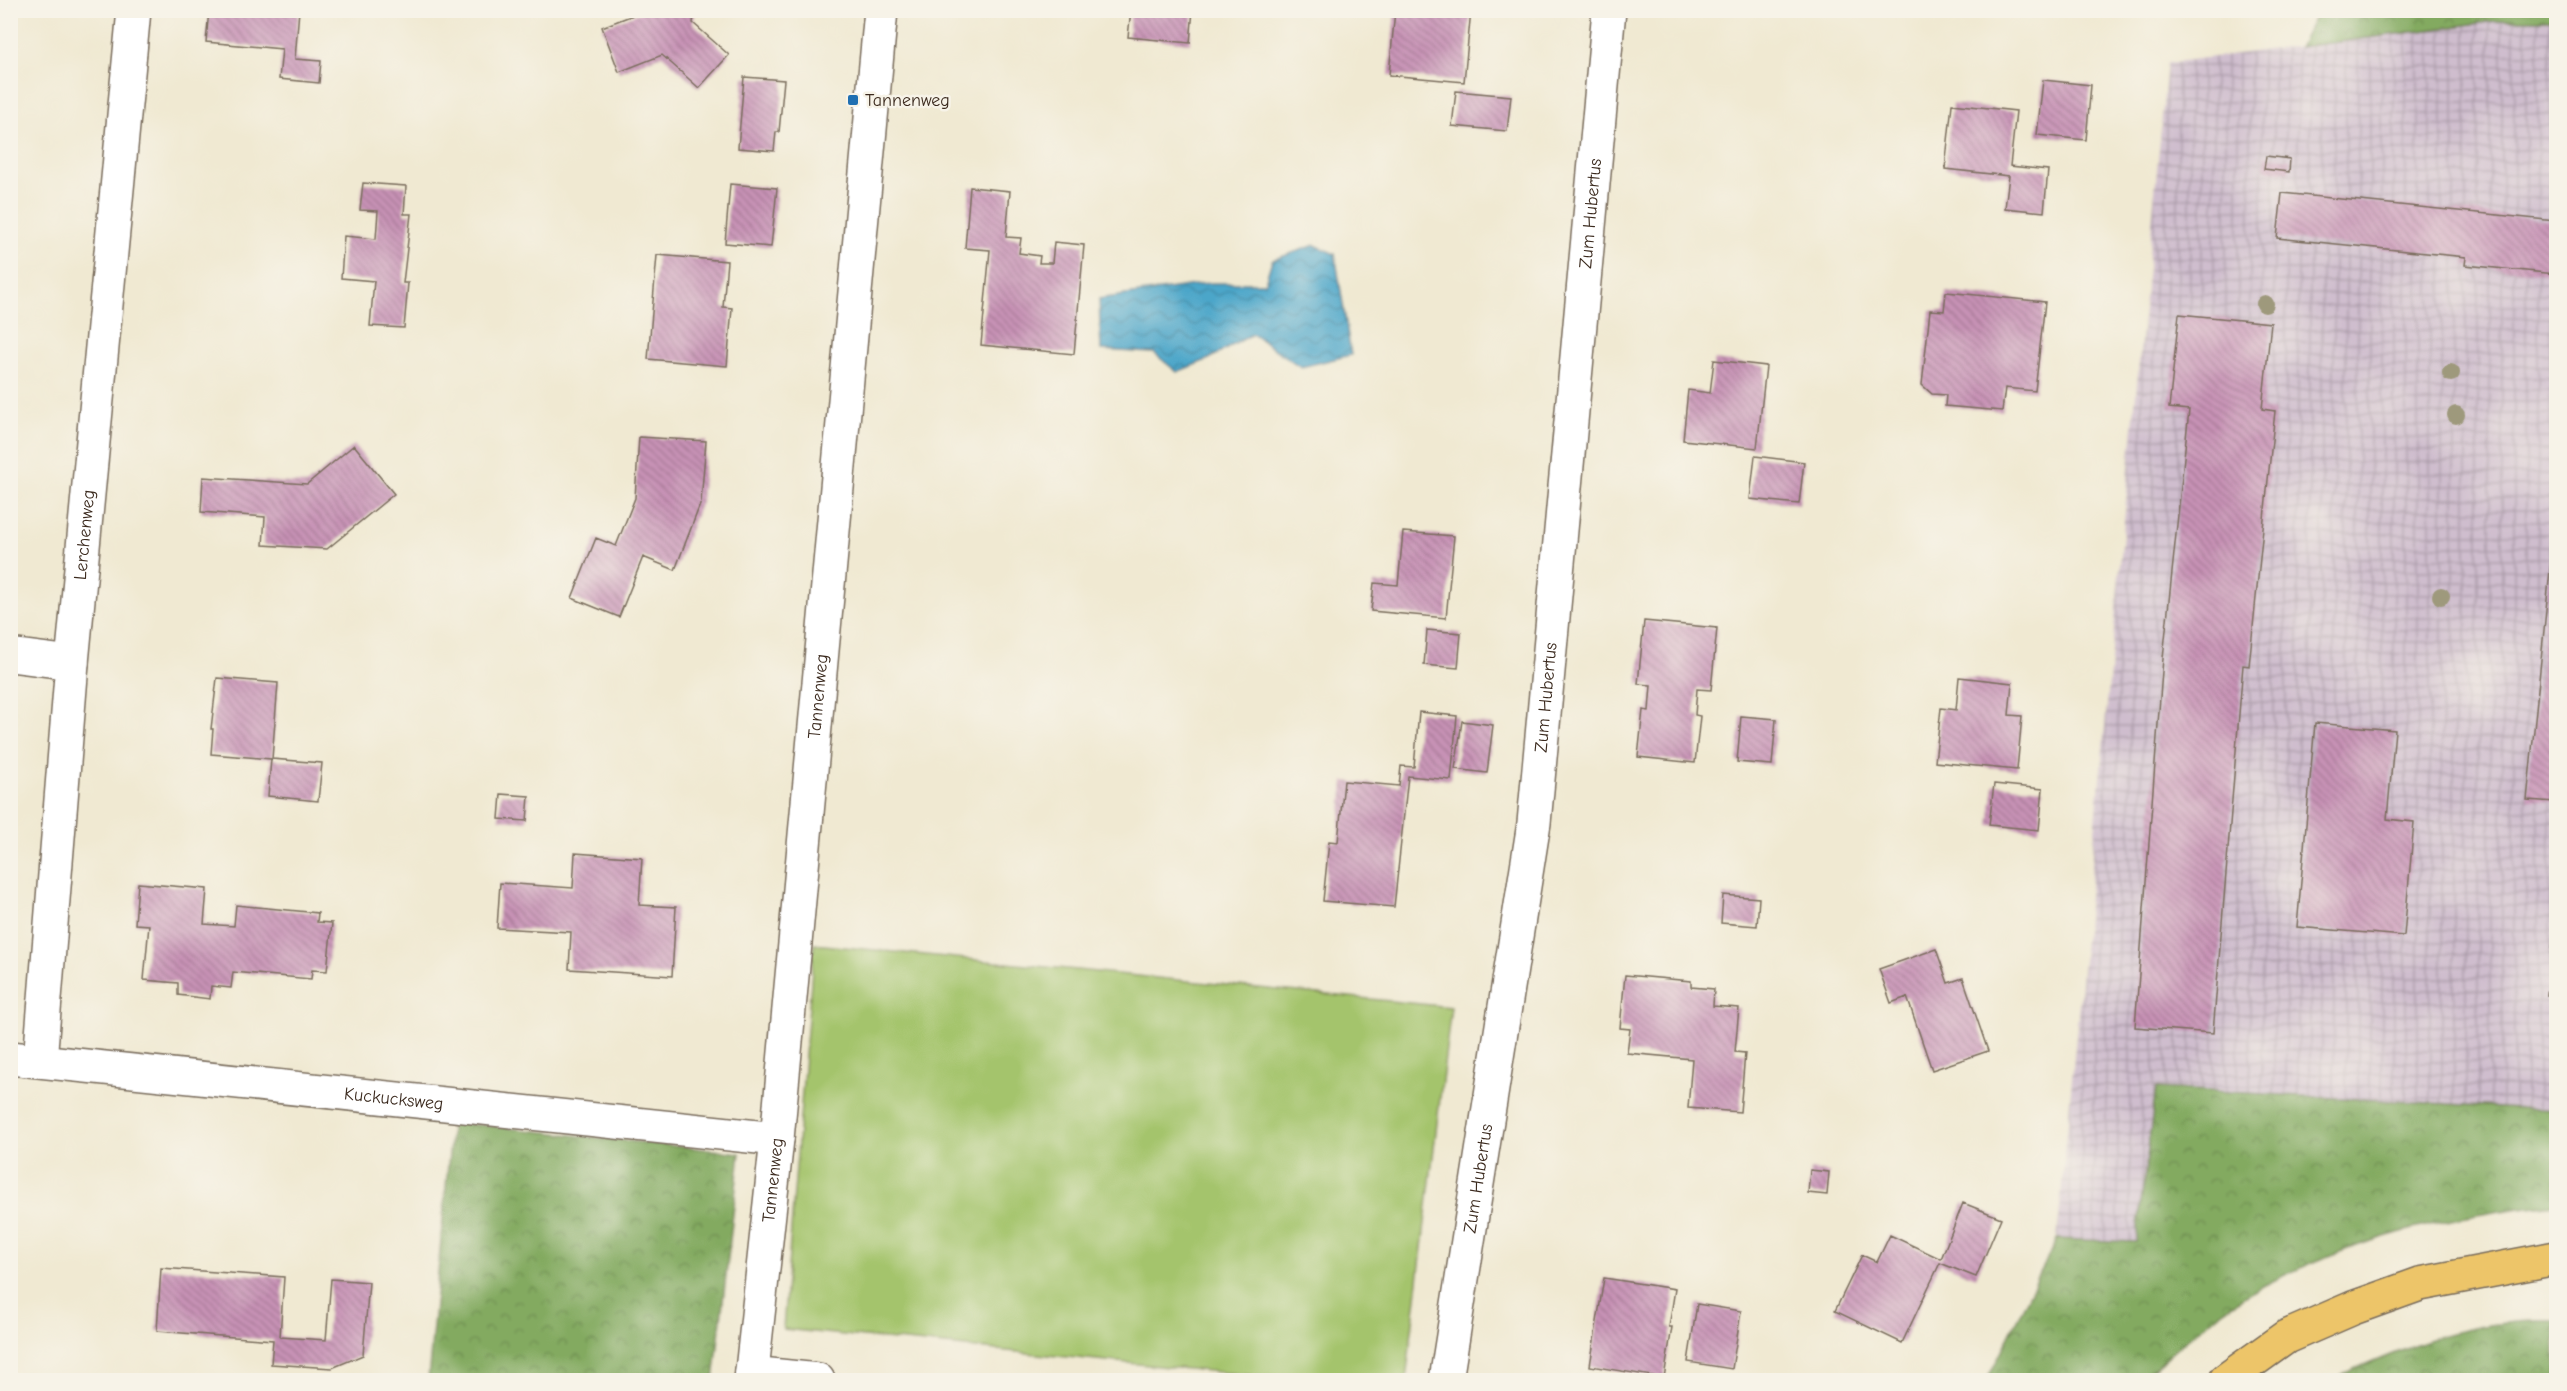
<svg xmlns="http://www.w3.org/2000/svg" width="2567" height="1391" font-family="'Comic Neue',sans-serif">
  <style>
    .industrial { fill: url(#industrial-grid) }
    .green { fill: #a4c46c; stroke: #707745; stroke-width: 1.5 }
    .forest { fill: url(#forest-crowns); stroke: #5f6a3f; stroke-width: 1.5 }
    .water { fill: url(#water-waves); stroke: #436874; stroke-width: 1.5 }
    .building { fill: url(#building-back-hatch) }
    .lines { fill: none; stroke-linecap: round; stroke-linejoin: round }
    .minor-casing { stroke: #7a6d5d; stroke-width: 36 }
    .highway-casing { stroke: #7a6d5d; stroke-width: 36 }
    .minor { stroke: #fff; stroke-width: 33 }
    .highway { stroke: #edc569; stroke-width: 33 }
    .tree { fill: #9e997c }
    .poi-dot { fill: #1f6fb2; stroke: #f7f3e8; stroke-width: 2 }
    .labels { text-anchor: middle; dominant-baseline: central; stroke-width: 5; stroke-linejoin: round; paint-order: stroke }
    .poi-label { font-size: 18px; fill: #3b2a1e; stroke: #f7f3e8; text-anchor: start }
    .street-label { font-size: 18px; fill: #3b2a1e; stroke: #f7f3e8 }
  </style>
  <defs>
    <pattern id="industrial-grid" width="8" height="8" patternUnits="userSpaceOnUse" patternTransform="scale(1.5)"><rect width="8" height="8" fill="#cfbdce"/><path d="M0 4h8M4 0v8" fill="none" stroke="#a99aa7"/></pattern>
    <pattern id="forest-crowns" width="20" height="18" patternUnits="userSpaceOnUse" patternTransform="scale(1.5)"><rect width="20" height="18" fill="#83aa60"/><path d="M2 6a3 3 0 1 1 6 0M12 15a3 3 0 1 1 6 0" fill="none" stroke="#6c8b4f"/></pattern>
    <pattern id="water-waves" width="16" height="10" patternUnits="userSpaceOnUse" patternTransform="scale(1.5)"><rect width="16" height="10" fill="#4ba6c9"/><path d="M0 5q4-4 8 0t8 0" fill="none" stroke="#4087a3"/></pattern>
    <pattern id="building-back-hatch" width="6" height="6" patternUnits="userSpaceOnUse" patternTransform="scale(1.5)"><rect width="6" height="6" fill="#c792b6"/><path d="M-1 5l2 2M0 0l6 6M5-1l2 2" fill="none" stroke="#a37793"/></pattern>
  </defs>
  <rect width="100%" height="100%" fill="#f7f3e8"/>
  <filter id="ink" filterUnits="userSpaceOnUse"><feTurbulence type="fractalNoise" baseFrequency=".0167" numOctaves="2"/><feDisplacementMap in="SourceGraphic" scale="12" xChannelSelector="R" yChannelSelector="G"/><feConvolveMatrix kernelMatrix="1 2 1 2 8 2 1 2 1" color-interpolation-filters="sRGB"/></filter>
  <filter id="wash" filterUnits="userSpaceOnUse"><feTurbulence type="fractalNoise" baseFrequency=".008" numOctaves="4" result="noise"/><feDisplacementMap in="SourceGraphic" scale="24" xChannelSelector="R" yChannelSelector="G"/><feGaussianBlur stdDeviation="1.35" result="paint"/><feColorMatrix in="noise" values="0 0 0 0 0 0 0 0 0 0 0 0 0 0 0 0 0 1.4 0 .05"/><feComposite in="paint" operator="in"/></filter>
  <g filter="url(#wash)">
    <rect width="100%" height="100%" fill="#f0e9d2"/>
    <!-- industrial -->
    <path class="industrial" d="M 2503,20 L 2556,20 L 2556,1110 L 2156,1088 L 2136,1242 L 2057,1239 L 2167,63 Z"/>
    <!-- green -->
    <path class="green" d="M 814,944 L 1451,1007 L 1406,1380 L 1300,1380 L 783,1329 Z"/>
    <!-- forest -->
    <path class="forest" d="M 2319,10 L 2556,10 L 2556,20 L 2503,20 L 2299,47 Z
      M 2156,1088 L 2556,1110 L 2556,1204 C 2456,1214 2353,1239 2263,1286 C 2217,1309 2179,1347 2141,1380 L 1987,1380 L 2057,1239 L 2136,1242 Z
      M 452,1122 L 740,1153 L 714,1380 L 428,1380 Z
      M 2556,1321 L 2556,1380 L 2331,1380 C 2405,1345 2473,1318 2556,1321 Z"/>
    <!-- water -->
    <path class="water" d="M 1315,245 L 1335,254 L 1351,355 L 1301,367 L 1252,334 L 1209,359 L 1177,372 L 1154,353 L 1101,350 L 1099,299 L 1209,283 L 1265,283 L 1272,260 Z"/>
    <g id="blocks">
      <!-- building -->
      <path class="building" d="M 209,10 L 299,10 L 295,59 L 321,61 L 319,83 L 279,79 L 282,49 L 206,42 Z
        M 646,10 L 695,10 L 693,23 L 729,55 L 699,88 L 662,55 L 619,72 L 602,27 Z
        M 1131,10 L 1193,10 L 1190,43 L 1128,37 Z
        M 1395,10 L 1471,10 L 1464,82 L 1389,75 Z
        M 744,77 L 784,80 L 779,132 L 776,132 L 774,151 L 738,148 Z
        M 2043,80 L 2091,85 L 2086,140 L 2037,135 Z
        M 1456,91 L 1511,96 L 1507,131 L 1452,126 Z
        M 1952,104 L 2016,111 L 2010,166 L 2048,170 L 2044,212 L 2005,208 L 2009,176 L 1945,169 Z
        M 2266,156 L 2290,159 L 2289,172 L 2264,169 Z
        M 363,183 L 406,186 L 404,214 L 411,214 L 403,283 L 408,283 L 404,328 L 370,326 L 374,281 L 341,278 L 344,236 L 376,239 L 378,211 L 360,210 Z
        M 730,184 L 777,188 L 771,247 L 725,243 Z
        M 970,187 L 1010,191 L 1006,237 L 1021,238 L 1019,253 L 1040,256 L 1039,263 L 1052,263 L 1054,242 L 1084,245 L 1074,354 L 981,345 L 990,250 L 965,248 Z
        M 2282,193 L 2556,221 L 2556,274 L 2465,265 L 2466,257 L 2277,238 Z
        M 657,255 L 727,261 L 723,307 L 732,308 L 727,366 L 648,359 Z
        M 1946,292 L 2045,302 L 2035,391 L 2005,388 L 2002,411 L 1945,406 L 1946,395 L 1932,394 L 1922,385 L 1930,310 L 1944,311 Z
        M 2179,314 L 2271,323 L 2262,409 L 2275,411 L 2249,666 L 2243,665 L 2213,1033 L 2135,1027 L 2163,658 L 2189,410 L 2169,408 Z
        M 1714,360 L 1766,366 L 1757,448 L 1683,440 L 1688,390 L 1710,393 Z
        M 639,437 L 706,441 L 701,502 L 675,570 L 643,557 L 619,617 L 572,598 L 596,538 L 616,546 L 635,498 Z
        M 354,445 L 394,494 L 327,549 L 263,545 L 265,517 L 201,512 L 203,477 L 307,484 Z
        M 1755,456 L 1804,462 L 1799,504 L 1750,499 Z
        M 1403,532 L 1454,536 L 1446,618 L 1371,611 L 1374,583 L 1398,585 Z
        M 2552,550 L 2556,551 L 2556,802 L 2527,800 Z
        M 1644,621 L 1717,628 L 1711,690 L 1697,689 L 1695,715 L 1700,716 L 1695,763 L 1638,757 L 1643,710 L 1649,711 L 1651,685 L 1638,684 Z
        M 1427,630 L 1461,633 L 1458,668 L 1424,665 Z
        M 1959,677 L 2012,683 L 2009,715 L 2022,716 L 2017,770 L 1935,762 L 1941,708 L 1956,710 Z
        M 217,678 L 278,683 L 272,759 L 322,763 L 318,801 L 268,796 L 271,759 L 211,754 L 213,729 L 211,729 Z
        M 1419,712 L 1457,716 L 1451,780 L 1408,776 L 1394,907 L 1323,901 L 1329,841 L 1338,842 L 1344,781 L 1399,786 L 1401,766 L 1414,767 Z
        M 1741,716 L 1776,719 L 1772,765 L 1737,762 Z
        M 1462,721 L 1493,725 L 1487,773 L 1455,769 Z
        M 2315,723 L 2395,730 L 2387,819 L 2414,822 L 2404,936 L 2297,927 Z
        M 1994,784 L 2043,789 L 2039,830 L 1989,825 Z
        M 501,794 L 529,796 L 527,821 L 499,819 Z
        M 575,853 L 642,858 L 639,905 L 676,907 L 672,976 L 569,969 L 571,932 L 497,928 L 500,883 L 573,888 Z
        M 138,883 L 207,889 L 204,924 L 234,926 L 236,905 L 318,913 L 317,922 L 332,923 L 327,971 L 312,970 L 311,979 L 233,972 L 231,988 L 211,986 L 210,999 L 178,995 L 178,983 L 144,980 L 149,925 L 135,924 Z
        M 1723,895 L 1759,898 L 1757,926 L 1721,923 Z
        M 2555,922 L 2556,922 L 2556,996 L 2547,995 Z
        M 1936,949 L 1948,983 L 1963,978 L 1988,1051 L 1932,1070 L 1907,997 L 1891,1003 L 1879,969 Z
        M 1625,975 L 1691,981 L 1691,987 L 1714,989 L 1713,1006 L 1739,1008 L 1735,1052 L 1745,1053 L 1740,1112 L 1688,1108 L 1692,1059 L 1627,1053 L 1630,1029 L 1620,1028 Z
        M 1810,1170 L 1829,1172 L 1827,1195 L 1808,1193 Z
        M 1963,1203 L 2001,1218 L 1976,1277 L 1940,1263 L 1902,1343 L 1835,1311 L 1862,1255 L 1877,1262 L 1890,1235 L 1941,1259 Z
        M 161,1268 L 284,1277 L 280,1337 L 326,1340 L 331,1279 L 369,1282 L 363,1355 L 332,1368 L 271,1364 L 273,1340 L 157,1331 Z
        M 1604,1278 L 1675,1289 L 1669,1327 L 1672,1327 L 1664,1378 L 1590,1366 Z
        M 1697,1304 L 1741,1311 L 1732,1369 L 1688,1362 Z"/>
    </g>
  </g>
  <g filter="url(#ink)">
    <use href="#blocks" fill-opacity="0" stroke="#7a6d5d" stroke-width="1.5"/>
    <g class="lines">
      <defs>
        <g id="minor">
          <path d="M 10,655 L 72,663"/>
          <path id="s1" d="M 10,1058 L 777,1139"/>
          <path id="s2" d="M 40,1061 L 72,663 L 134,10"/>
          <path d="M 752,1373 L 818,1380"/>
          <path id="s3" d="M 751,1380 L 777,1139 L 881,10"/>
          <path id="s4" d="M 1446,1380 L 1534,823 L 1609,10"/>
        </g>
        <path id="highway" d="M 2226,1380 L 2286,1337 L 2353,1308 L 2420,1284 L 2556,1258"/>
      </defs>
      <!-- minor casing -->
      <use href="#minor" class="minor-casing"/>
      <!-- highway casing -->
      <use href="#highway" class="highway-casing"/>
      <!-- minor -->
      <use href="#minor" class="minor"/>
      <!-- highway -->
      <use href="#highway" class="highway"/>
    </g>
    <!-- trees -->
    <g class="tree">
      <circle cx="2265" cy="304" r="9"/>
      <circle cx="2451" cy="373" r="9"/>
      <circle cx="2456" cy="415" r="9"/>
      <circle cx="2441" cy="596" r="9"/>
    </g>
  </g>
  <!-- markers -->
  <rect class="poi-dot" x="847" y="94" width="12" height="12" rx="3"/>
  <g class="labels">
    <!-- poi labels -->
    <g class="poi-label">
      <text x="865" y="100">Tannenweg</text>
    </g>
    <!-- street labels -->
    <g class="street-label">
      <text stroke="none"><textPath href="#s4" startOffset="1176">Zum Hubertus</textPath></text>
      <text stroke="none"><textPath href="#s2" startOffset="528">Lerchenweg</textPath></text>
      <text stroke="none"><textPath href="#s3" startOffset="687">Tannenweg</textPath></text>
      <text stroke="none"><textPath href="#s4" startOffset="690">Zum Hubertus</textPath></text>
      <text stroke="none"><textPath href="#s1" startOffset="386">Kuckucksweg</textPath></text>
      <text stroke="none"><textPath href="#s4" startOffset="204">Zum Hubertus</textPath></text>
      <text stroke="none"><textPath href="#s3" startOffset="201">Tannenweg</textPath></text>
    </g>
  </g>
  <!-- margin -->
  <rect width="2567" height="1391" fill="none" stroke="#f7f3e8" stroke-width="36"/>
</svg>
